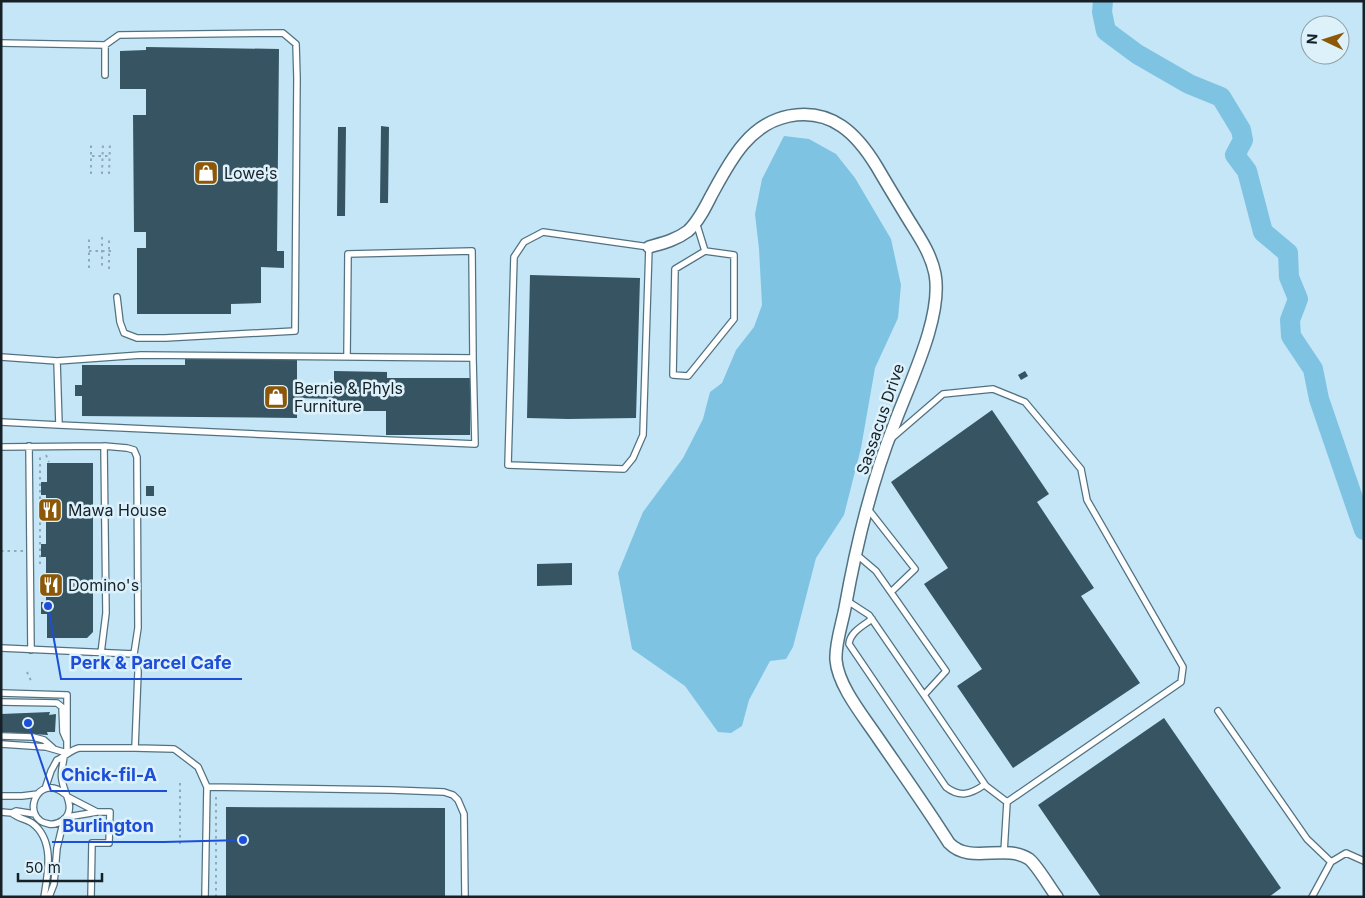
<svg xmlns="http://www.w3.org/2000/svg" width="1365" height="898" font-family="Inter,sans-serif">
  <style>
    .water { fill: #7fc3e3 }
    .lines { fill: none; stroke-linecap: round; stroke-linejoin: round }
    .river { stroke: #7fc3e3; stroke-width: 20 }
    .building { fill: #365462 }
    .lane-casing { stroke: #537281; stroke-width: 8 }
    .street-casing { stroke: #537281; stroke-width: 14 }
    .path { stroke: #8eaab7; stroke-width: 2; stroke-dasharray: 2.5 4; stroke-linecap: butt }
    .lane { stroke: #fff; stroke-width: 5.5 }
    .street { stroke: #fff; stroke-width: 11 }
    .labels { text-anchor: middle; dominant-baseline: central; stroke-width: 5; stroke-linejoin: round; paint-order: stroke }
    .poi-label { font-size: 16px; fill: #152127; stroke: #ddf1fb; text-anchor: start }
    .street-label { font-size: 16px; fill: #152127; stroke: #ddf1fb }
    .leader { fill: none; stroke: #1d4ed8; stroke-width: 2 }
    .callout-dot { fill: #1d4ed8; stroke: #ddf1fb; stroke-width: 2 }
    .callout-label { font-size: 18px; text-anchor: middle; font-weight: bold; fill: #1d4ed8; stroke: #ddf1fb; stroke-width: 5; stroke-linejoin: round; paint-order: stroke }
  </style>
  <rect width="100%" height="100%" fill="#c4e6f7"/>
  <!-- water -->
  <path class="water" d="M 784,136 L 809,139 L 836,154 L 855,178 L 891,239 L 901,285 L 898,318 L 875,368 L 861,448 L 844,515 L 816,558 L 793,647 L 786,659 L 770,661 L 749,700 L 742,726 L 731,733 L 718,732 L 685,686 L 632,649 L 618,573 L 643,512 L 683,458 L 703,419 L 710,392 L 722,383 L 736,350 L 754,327 L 762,305 L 759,249 L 755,214 L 762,179 Z"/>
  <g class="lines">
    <!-- river -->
    <path class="river" d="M 1103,1 L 1102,12 L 1106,31 L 1137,54 L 1189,84 L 1221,97 L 1241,130 L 1243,140 L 1235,155 L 1247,171 L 1263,232 L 1288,253 L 1289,277 L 1298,299 L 1290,320 L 1291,336 L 1313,369 L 1319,399 L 1364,530"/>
  </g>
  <!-- building -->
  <path class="building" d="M 146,47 L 279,49 L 277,251 L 284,251 L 284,268 L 261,267 L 261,303 L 231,304 L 231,314 L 137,314 L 137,248 L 146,248 L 146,232 L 134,232 L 133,115 L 146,115 L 146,89 L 120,89 L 120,51 L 146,50 Z
    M 381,126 L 389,127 L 388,203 L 380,203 Z
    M 338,127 L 346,127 L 345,216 L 337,216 Z
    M 530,275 L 640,278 L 636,418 L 568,419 L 527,418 Z
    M 185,357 L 297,358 L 297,394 L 334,394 L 334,371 L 387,372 L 387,378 L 471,378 L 470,435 L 386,435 L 386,411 L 334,411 L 334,399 L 297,398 L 297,418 L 82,416 L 82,396 L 75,396 L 75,385 L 82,385 L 82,365 L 185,365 Z
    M 1025,371 L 1028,376 L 1021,380 L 1018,375 Z
    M 992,410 L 1049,494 L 1037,502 L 1094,588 L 1081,596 L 1140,683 L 1013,768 L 957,686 L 982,669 L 924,584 L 948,568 L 891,482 Z
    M 47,463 L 93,463 L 93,632 L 87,638 L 47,638 L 47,614 L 41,614 L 41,602 L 46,602 L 46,557 L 41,557 L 41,544 L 46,544 L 46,495 L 41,495 L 41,482 L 47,482 Z
    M 146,486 L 154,486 L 154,496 L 146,496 Z
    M 572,563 L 572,585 L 537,586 L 537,564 Z
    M 50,712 L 49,715 L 56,714 L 55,732 L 47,732 L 48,735 L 1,732 L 1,714 Z
    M 1164,718 L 1281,888 L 1269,897 L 1101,897 L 1038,805 Z
    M 226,807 L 445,808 L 445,897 L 226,897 Z"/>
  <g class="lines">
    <defs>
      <path id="lane" d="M 1,43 L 105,45
        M 105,75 L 105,45 L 119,35 L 283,33 L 296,44 L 297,78 L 295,331 L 165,338 L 137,338 L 124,333 L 120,322 L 117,297
        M 696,222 L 705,251 L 675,269 L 673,375 L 688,376 L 734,319 L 734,255 L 705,251
        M 543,232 L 649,247 L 643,435 L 633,458 L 624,469 L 508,465 L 514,257 L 524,242 Z
        M 1,357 L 57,361 L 59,425 L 1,422
        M 347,357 L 348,254 L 472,251 L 473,358
        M 57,361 L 141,355 L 473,358 L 475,444 L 59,425
        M 892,438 L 943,394 L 993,389 L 1025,402 L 1081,469 L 1087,500 L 1183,667 L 1181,682 L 1007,802 L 1004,852
        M 29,446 L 31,650
        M 1,447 L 104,446 L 127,448 L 134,450 L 137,457 L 138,628 L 134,654
        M 868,509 L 915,569 L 891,592
        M 856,554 L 876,571 L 946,671 L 924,695 L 986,786 L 1007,802
        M 846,600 L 869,615 L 924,695
        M 872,619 C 863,626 850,632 849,644 L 946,787 C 960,798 971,794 984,785
        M 1,648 L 134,654 L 137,660 L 138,672 L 135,748 L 174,749 L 177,751 L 198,767 L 207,787 L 391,790 L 444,792 L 453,795 L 458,800 L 464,814 L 465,897
        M 101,653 L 106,613 L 104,446
        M 1,693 L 67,695 L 67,753 L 46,747 L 1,744
        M 1,702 L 57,703 L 62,707 L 63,732 L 66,739
        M 1218,711 L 1307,839 L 1331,862 L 1312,897
        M 1,736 L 33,737 L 44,740 L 53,748
        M 64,757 C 63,765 60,773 62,780 C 64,794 77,809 63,820 C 59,823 54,825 49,824 C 19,819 37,771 65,794
        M 45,789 L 51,771 L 57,760 C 65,757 70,750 79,748 L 135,748
        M 1,796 L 22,796 L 38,794
        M 68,797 L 97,812
        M 1,812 L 12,813 L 16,811 L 35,814
        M 12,813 C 17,818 26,819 32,823 C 55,840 48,873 44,897
        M 67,817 L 97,812 L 110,812 L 109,843 L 92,843 L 91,897
        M 1331,862 L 1346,853 L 1364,861
        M 49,897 L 54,884 L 57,848 L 64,819
        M 205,897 L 207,787"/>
      <path id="street" d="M 649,247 C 663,243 676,240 688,231 C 698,222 705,208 711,196 C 729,163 748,124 789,116 C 832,108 857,134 877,167 C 888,186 899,204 910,222 C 920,238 931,254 935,274 C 943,317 909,384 894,425 C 871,483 856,546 845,608 C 842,624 835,644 836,660 C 838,686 864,717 878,738 C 902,773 927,808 949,843 C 970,865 1005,843 1029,859 C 1037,865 1050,888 1057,897"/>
    </defs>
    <!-- lane casing -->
    <use href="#lane" class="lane-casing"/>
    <!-- street casing -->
    <use href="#street" class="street-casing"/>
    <!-- path -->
    <path class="path" d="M 92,156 L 110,156
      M 91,174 L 91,142
      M 102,174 L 103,142
      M 109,174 L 110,142
      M 102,237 L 102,269
      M 89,251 L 111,251
      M 89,268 L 89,237
      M 109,269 L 109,237
      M 46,455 L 49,462
      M 1,551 L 23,551
      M 40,564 L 40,454
      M 27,672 L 32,683
      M 180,844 L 180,782
      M 216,897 L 216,796"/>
    <!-- lane -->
    <use href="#lane" class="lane"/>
    <!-- street -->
    <use href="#street" class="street"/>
  </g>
  <!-- icons -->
  <defs>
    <symbol id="shop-square" viewBox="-11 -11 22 22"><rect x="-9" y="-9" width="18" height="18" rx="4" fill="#8c5706" stroke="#ddf1fb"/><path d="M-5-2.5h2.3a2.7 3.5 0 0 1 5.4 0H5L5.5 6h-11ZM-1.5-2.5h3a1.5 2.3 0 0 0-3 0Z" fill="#fff"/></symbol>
    <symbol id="restaurant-square" viewBox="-11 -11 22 22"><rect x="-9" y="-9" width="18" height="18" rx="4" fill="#8c5706" stroke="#ddf1fb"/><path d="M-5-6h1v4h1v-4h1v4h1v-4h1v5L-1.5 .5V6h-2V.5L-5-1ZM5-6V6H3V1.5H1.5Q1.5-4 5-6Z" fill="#fff"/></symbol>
  </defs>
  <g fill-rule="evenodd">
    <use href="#shop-square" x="192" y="159" width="28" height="28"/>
    <use href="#shop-square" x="262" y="383" width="28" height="28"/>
    <use href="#restaurant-square" x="36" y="496" width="28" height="28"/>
    <use href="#restaurant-square" x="37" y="571" width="28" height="28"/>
  </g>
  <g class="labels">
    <!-- poi labels -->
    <g class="poi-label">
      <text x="224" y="173">Lowe's</text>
      <text x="294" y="388">Bernie &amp; Phyls<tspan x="294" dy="18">Furniture</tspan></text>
      <text x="68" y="510">Mawa House</text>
      <text x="68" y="585">Domino's</text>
    </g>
    <!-- street labels -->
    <g class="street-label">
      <text transform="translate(880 419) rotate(-71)">Sassacus Drive</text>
    </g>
  </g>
  <!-- callouts -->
  <path class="leader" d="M48 606L61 679H242M28 723L51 791H167M243 840L164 842H52"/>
  <g class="callout-dot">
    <circle cx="48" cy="606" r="5"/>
    <circle cx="28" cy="723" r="5"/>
    <circle cx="243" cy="840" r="5"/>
  </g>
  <g class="callout-label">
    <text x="151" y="669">Perk &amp; Parcel Cafe</text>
    <text x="109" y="781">Chick-fil-A</text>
    <text x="108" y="832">Burlington</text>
  </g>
  <!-- border -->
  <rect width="1365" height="898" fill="none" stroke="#152127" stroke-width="5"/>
  <!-- north arrow -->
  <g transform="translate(1325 40) rotate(274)"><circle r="24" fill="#ddf1fb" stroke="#8d9ea6"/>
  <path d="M0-4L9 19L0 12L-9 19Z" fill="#8c5706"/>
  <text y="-8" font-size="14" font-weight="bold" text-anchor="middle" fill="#152127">N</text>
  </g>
  <!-- scale -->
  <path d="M18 873v8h84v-8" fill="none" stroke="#152127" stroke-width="2.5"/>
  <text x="25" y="873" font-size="15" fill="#152127" stroke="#ddf1fb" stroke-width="4" paint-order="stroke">50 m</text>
</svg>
